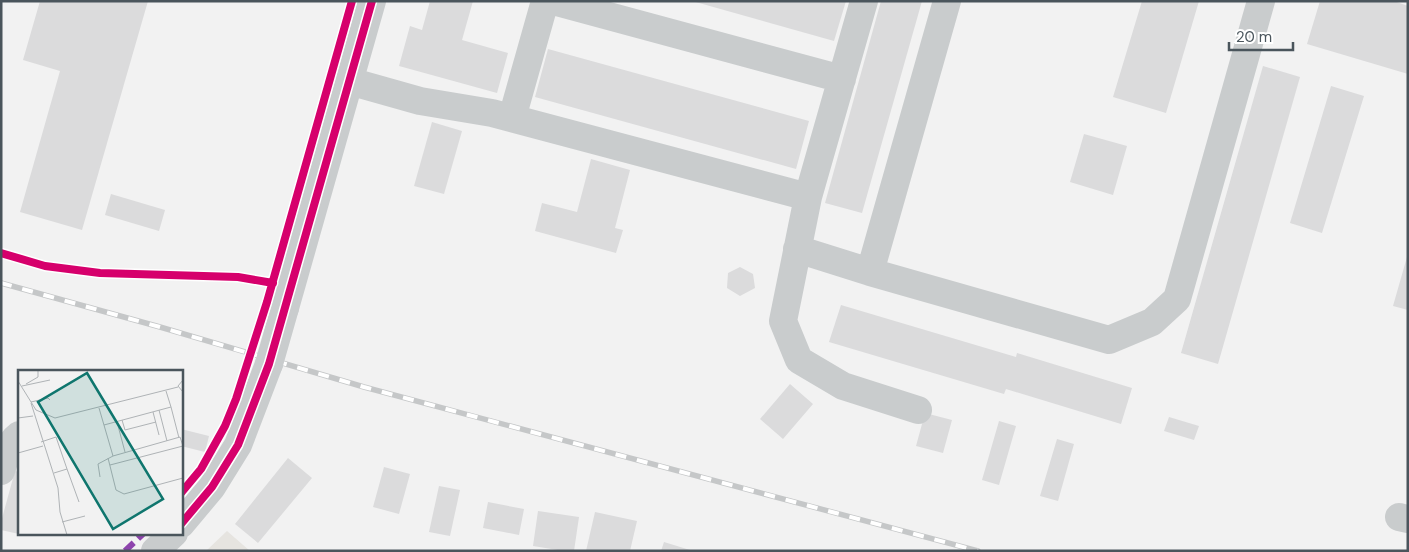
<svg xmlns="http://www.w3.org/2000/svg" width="1409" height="552" font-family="'DM Sans',sans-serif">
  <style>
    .commercial { fill: #e6e4e0 }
    .building { fill: #dbdbdc }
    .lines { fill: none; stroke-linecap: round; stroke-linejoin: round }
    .minor { stroke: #c9cccd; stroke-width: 28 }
    .rail-casing { stroke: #c5c7c8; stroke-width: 5.5 }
    .rail { stroke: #fff; stroke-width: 4; stroke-dasharray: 11; stroke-linecap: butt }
    .minor-bridge { stroke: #c9cccd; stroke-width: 28 }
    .quiet { stroke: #8e44ad; stroke-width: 6; stroke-dasharray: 12 6; stroke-linecap: butt }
    .cycleway-casing { stroke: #fff; stroke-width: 11 }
    .cycleway { stroke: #d6006c; stroke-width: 8 }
    .inset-road { fill: none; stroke: #afb3b6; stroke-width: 1 }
    .view { fill: #0f766e; fill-opacity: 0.15; stroke: #0f766e; stroke-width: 2.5 }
    .inset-edge { fill: none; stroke: #4a555c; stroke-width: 2.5 }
  </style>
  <rect width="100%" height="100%" fill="#f2f2f2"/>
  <!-- commercial -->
  <path class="commercial" d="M 227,531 L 250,551 L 206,551 Z"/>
  <!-- building -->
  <path class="building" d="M 40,1 L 148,1 L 82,230 L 20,212 L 60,71 L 23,60 Z
    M 430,1 L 473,1 L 462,40 L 508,53 L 497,93 L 399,66 L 410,26 L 422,30 Z
    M 692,1 L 846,1 L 834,41 Z
    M 881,1 L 922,1 L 862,213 L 825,203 Z
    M 1142,1 L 1199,1 L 1166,113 L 1113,97 Z
    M 1320,1 L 1394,1 L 1408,6 L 1408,74 L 1307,44 Z
    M 548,49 L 809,121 L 796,169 L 535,97 Z
    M 1263,66 L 1300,77 L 1218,364 L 1181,353 Z
    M 1331,86 L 1364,96 L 1322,233 L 1290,223 Z
    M 432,122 L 462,131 L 444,194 L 414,186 Z
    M 1084,134 L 1127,146 L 1113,195 L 1070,182 Z
    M 591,159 L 630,170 L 615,228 L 623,230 L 616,253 L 535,231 L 542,203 L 577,212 Z
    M 111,194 L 165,210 L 159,231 L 105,215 Z
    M 1407,257 L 1408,257 L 1408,310 L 1393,306 Z
    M 740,267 L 753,274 L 755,288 L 740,296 L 727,288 L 728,273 Z
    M 841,305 L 1016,357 L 1017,353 L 1132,388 L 1121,424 L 1006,389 L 1004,394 L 829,342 Z
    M 790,384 L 813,404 L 783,439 L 760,419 Z
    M 925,413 L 952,420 L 943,453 L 916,446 Z
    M 1169,417 L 1199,426 L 1194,440 L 1164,431 Z
    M 999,421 L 1016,426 L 999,485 L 982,480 Z
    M 181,429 L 209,436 L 205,452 L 181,446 Z
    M 1057,439 L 1074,444 L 1058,501 L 1040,496 Z
    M 288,458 L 312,478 L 258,543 L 235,524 Z
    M 384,467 L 410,474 L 399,514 L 373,507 Z
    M 15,471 L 19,472 L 19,534 L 1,530 L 1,522 Z
    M 439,486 L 460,490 L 450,536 L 429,532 Z
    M 488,502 L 524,509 L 519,535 L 483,528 Z
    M 538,511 L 579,517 L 574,551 L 564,551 L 533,546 Z
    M 595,512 L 637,521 L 630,551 L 586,551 Z
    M 664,542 L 690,550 L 690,551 L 661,551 Z"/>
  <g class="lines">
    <!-- minor -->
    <path class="minor" d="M 553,1 L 842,79
      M 349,81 L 420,101 L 492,113 L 808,197 L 864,1
      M 512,118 L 545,1
      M 808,197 L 783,321 L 799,360 L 843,386 L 918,410
      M 797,249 L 870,272 L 1109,340 L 1152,322 L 1177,299 L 1261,1
      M 870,272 L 947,1
      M 285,308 L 372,1
      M 1,471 C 5,459 8,443 19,435
      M 1399,517 L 1408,519
      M 181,524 L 212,487 L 238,445 L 269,364
      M 155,551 L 174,533"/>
    <defs>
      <path id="rail" d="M 1,283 L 160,327 L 364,387 L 978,551"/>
    </defs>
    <!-- rail casing -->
    <use href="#rail" class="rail-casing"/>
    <!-- rail -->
    <use href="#rail" class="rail"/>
    <!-- minor-bridge -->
    <path class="minor-bridge" d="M 269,364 L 285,308"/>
    <!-- quiet -->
    <path class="quiet" d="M 125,551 L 144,533"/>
    <defs>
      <path id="cycleway" d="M 1,253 L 45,266 L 100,273 L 238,277 L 273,283
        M 181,493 L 201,469 L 225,426 L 236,399 L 267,302 L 352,1
        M 181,524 L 212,487 L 238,445 L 269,364 L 372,1"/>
    </defs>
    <!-- cycleway casing -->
    <use href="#cycleway" class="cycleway-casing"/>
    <!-- cycleway -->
    <use href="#cycleway" class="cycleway"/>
  </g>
  <!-- overview -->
  <g transform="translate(18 370)">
    <rect width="165" height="165" fill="#f2f2f2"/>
    <path class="inset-road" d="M 165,10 L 160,16 L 165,22M 0,11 L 18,40 L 37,48 L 160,17M 8,14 L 20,7 L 20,0M 4,16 L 32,10M 13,32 L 30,28 L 32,30M 13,33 L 40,118 L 42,142 L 49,165M 153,37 L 161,68M 81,38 L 95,86 L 162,67 L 165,76M 141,40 L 149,71M 135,42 L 141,65M 0,48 L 15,46M 104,50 L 107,60 L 138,52M 99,52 L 107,82M 86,55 L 153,37 L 148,21M 23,72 L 38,67 L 49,99 L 36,103M 0,83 L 25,76M 90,88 L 98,120 L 106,124 L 165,108M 92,95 L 165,76M 49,99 L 61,132M 82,107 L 80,94 L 95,86M 44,152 L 67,146"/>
    <path class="view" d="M 69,3 L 145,129 L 95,159 L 20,32 Z"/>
    <rect width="165" height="165" class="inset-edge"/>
  </g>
  <!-- border -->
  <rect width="1409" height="552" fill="none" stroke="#4a555c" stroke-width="5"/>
  <!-- scale -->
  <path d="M1229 42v8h64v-8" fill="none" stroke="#4a555c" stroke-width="2.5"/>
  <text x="1236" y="42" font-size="15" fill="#4a555c" stroke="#ffffff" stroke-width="4" paint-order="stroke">20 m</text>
</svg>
